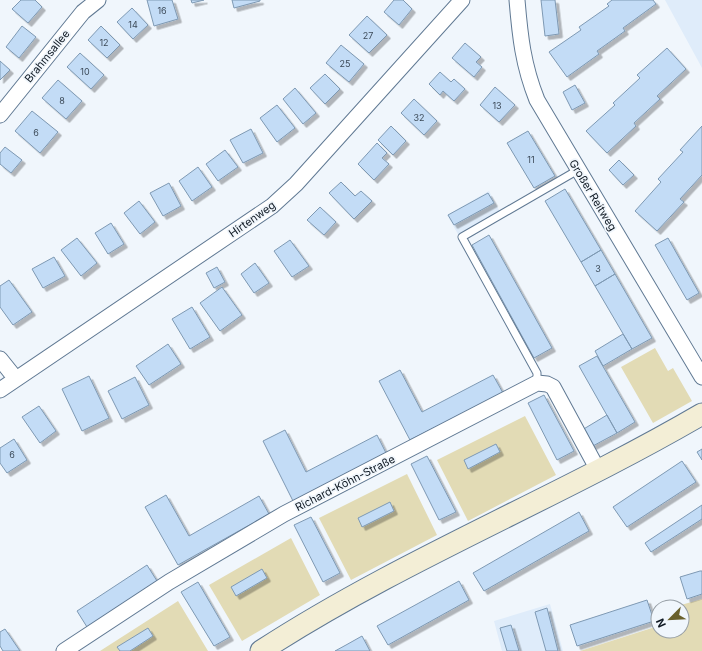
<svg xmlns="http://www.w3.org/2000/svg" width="702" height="651" font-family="Inter,sans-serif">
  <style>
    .built { fill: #dfecfa }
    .green { fill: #e2dbb5 }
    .building { fill: #c3dcf6; stroke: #7e99b3; filter: url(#shadow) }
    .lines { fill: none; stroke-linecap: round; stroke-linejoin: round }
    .lane-casing { stroke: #607993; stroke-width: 9 }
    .street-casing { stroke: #607993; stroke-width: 17 }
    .secondary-casing { stroke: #607993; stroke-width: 23 }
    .lane { stroke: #fff; stroke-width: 7 }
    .street { stroke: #fff; stroke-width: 15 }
    .secondary { stroke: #f3eed6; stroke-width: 21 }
    .labels { text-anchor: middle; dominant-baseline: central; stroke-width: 3.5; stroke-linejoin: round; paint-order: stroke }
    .number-label { font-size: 9px; fill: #3c4a58 }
    .street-label { font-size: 11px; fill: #0f1923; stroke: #f0f6fc }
  </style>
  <defs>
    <filter id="shadow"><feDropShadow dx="3.5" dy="3.5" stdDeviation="0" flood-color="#0004"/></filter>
  </defs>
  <rect width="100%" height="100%" fill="#f0f6fc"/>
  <!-- built -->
  <path class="built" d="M 665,0 L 702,0 L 702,68 Z
    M 489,191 L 500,212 L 459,236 L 447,215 Z
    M 550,604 L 563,651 L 502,651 L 494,621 Z"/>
  <!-- green -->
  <path class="green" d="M 655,348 L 668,371 L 673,368 L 692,401 L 653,423 L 621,367 Z
    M 525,416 L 556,475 L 468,521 L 437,460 Z
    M 407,474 L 437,535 L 351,580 L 319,518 Z
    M 291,538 L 320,595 L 242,641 L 209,585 Z
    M 702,599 L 702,651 L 580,651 L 658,626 L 658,631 L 682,631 L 682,607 L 674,607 Z
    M 178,601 L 208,651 L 100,651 Z"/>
  <!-- building -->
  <path class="building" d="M 21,0 L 35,0 L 42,7 L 28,23 L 12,9 Z
    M 147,0 L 172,0 L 178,19 L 154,26 Z
    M 191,0 L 204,0 L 192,3 Z
    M 232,0 L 260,0 L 260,1 L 234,8 Z
    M 394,0 L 403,0 L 412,9 L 399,25 L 384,12 Z
    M 541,0 L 555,0 L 559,34 L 545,36 Z
    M 612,0 L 653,0 L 656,4 L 623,28 L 625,31 L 597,51 L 599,54 L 567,77 L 549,52 L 581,30 L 579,27 L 609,6 L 607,4 Z
    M 132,8 L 148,25 L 133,39 L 117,22 Z
    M 367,16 L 387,35 L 369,53 L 349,35 Z
    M 22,26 L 36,37 L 19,58 L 6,47 Z
    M 101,26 L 120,45 L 107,58 L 88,40 Z
    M 465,43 L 481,57 L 476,62 L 482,67 L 474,77 L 452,58 Z
    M 341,45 L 364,64 L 349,82 L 326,63 Z
    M 667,48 L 686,69 L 657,96 L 660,99 L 634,123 L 636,126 L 607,153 L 586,131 L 615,105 L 613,103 L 640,78 L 637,75 Z
    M 80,53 L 104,75 L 91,89 L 67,67 Z
    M 0,61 L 10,70 L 0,80 Z
    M 440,72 L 451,82 L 454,79 L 465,89 L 454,101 L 443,91 L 440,95 L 429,84 Z
    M 325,74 L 340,89 L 325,104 L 310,88 Z
    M 58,80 L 82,101 L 66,119 L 42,98 Z
    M 575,85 L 585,103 L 572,110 L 563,92 Z
    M 495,87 L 515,105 L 499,122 L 480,105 Z
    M 295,88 L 316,113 L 303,124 L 283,99 Z
    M 414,99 L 437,121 L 424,135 L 401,113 Z
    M 277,105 L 295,128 L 277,142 L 260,118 Z
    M 32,111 L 58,132 L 40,153 L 15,131 Z
    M 391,126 L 406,141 L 393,155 L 378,140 Z
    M 702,126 L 702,175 L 680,199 L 684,202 L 657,231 L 635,211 L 661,182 L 658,179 L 683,152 L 680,150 Z
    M 251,129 L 263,153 L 243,163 L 230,140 Z
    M 528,131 L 555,176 L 534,188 L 507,143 Z
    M 377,143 L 387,153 L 382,158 L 389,164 L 374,180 L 358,164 Z
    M 5,147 L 22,160 L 11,173 L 0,164 L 0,153 Z
    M 225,150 L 238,167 L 218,181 L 206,164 Z
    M 619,160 L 634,175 L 623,185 L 609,170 Z
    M 198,167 L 212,187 L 192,201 L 179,181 Z
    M 341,182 L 355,196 L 361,191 L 372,201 L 354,219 L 329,193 Z
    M 169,183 L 181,206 L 163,216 L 150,193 Z
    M 565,189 L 601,250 L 581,262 L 545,201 Z
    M 488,193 L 494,203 L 454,225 L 448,215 Z
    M 139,201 L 155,222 L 140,234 L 124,213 Z
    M 320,207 L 336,222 L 324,235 L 307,220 Z
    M 111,223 L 124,244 L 108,254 L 95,233 Z
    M 489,235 L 552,348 L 534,358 L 472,245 Z
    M 77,238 L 97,263 L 81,276 L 61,250 Z
    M 668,238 L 699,293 L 687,300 L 655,245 Z
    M 290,240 L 309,266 L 292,277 L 274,251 Z
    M 601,250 L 615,274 L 595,286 L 581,262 Z
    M 54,257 L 65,276 L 43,288 L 32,269 Z
    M 255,263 L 269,283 L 254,293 L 241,274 Z
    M 217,267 L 225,282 L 214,288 L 206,273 Z
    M 615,274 L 652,338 L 632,349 L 595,286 Z
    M 9,280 L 32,312 L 13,325 L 0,307 L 0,286 Z
    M 222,287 L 242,315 L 220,331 L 200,303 Z
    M 192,307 L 210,337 L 190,349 L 172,319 Z
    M 623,334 L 632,349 L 603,366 L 595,351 Z
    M 168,344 L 181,364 L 149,385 L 136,366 Z
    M 597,356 L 635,422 L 617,433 L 579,366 Z
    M 400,370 L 422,412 L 493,375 L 503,393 L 410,440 L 379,381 Z
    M 89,376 L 109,418 L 82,431 L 62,389 Z
    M 135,377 L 149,405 L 122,419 L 108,391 Z
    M 544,395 L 574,451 L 557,460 L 528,403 Z
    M 39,406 L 56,431 L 40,443 L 22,417 Z
    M 607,415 L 617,433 L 591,447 L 582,430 Z
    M 285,430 L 306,472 L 377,435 L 386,453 L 293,501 L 263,441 Z
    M 14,439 L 27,460 L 7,473 L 0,463 L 0,448 Z
    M 496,444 L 500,452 L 468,469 L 464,460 Z
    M 702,449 L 702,460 L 697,452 Z
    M 427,456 L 456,512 L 439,520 L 411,464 Z
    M 682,461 L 696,482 L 627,527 L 613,507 Z
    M 166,495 L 189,536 L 259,496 L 269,514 L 178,565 L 145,507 Z
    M 390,502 L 394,511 L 362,527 L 358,518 Z
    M 702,505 L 702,519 L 651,552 L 645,543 Z
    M 579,512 L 589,531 L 484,591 L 473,573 Z
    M 311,517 L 340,573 L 323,582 L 294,525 Z
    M 147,565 L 157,581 L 87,627 L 77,611 Z
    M 262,569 L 267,578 L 236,596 L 231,587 Z
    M 700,571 L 702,571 L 702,594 L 687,599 L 680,577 Z
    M 459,581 L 469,600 L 388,645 L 377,626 Z
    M 198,582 L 230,637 L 214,646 L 181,592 Z
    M 647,600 L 654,621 L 577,646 L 570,625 Z
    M 547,608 L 558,651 L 546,651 L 535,612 Z
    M 511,625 L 519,651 L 507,651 L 500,628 Z
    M 148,628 L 153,636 L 130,651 L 120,651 L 117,647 Z
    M 5,629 L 20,651 L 3,651 L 0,646 L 0,632 Z
    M 362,636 L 370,651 L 335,651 L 346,645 Z"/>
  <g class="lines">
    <defs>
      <path id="lane" d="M 537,383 L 537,373 L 462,237 L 578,170"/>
      <path id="street" d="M 517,0 C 520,36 523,65 537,100 L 702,377
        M 0,115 L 83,12 L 98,0
        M 0,359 L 16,379
        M 0,390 L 272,206 L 296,184 L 462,0
        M 64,651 L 169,582 L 284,514 L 537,383 L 547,384 L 553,387 L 598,470"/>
      <path id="secondary" d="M 261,651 C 401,560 558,498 702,414"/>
    </defs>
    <!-- lane casing -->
    <use href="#lane" class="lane-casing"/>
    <!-- street casing -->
    <use href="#street" class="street-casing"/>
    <!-- secondary casing -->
    <use href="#secondary" class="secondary-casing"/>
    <!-- lane -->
    <use href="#lane" class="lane"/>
    <!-- street -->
    <use href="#street" class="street"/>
    <!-- secondary -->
    <use href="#secondary" class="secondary"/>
  </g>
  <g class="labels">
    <!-- number labels -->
    <g class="number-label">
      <text x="162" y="10">16</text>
      <text x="133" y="24">14</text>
      <text x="368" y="35">27</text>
      <text x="104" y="42">12</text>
      <text x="345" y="63">25</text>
      <text x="85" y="71">10</text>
      <text x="62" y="100">8</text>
      <text x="497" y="105">13</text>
      <text x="419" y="117">32</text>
      <text x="36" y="132">6</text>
      <text x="531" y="159">11</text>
      <text x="598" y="268">3</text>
      <text x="12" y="454">6</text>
    </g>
    <!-- street labels -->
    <g class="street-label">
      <text transform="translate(47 56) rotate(-51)">Brahmsallee</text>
      <text transform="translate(593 195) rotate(59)">Großer Reitweg</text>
      <text transform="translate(252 219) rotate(-35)">Hirtenweg</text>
      <text transform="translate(345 483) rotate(-27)">Richard-Köhn-Straße</text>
    </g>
  </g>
  <!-- north arrow -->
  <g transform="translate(670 619) rotate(246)"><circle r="19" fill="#f0f6fc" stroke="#969ea5"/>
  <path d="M0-3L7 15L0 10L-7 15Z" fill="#69602c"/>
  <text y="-6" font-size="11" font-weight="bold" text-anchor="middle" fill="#0f1923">N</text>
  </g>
</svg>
